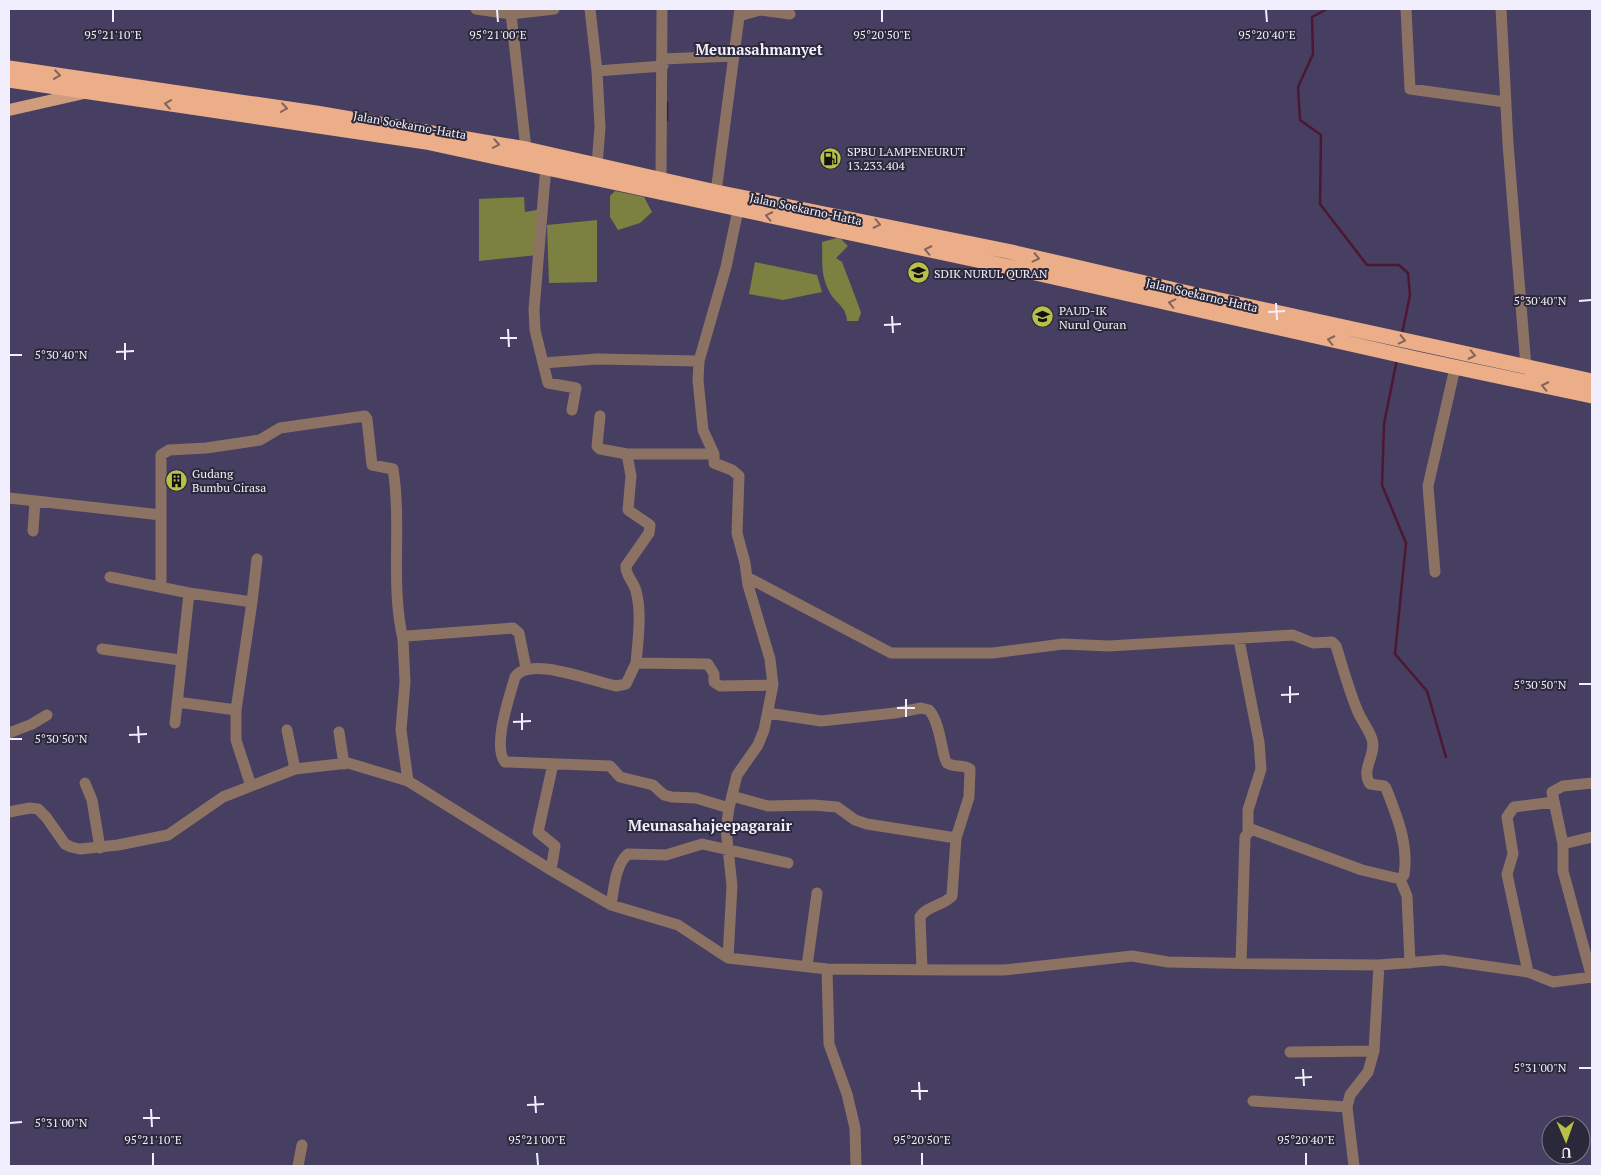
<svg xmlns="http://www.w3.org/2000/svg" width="1601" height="1175" font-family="'PT Serif',serif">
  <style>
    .forest { fill: #7c8141 }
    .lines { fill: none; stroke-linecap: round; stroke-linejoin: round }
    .stream { stroke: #4d1732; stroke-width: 2.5 }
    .minor { stroke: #8c7263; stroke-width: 11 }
    .major { stroke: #d09d7f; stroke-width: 12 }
    .highway { stroke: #ebae89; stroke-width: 15 }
    .oneway { stroke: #81645d }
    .ticks { fill: none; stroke: #f1effd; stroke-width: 2 }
    .labels { text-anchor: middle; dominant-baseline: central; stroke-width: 4; stroke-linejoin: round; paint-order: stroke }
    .street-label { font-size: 12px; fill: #f1effd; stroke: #2b2839 }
    .poi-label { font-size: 12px; fill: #f1effd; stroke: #2b2839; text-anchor: start }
    .quarter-label { font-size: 15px; font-weight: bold; fill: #f1effd; stroke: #2b2839 }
    .ticks-label { font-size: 12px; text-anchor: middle; fill: #f1effd; stroke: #2b2839; stroke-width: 4; stroke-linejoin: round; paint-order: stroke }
  </style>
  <rect width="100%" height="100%" fill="#463f62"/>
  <!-- forest -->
  <path class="forest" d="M 615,191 L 644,197 L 652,212 L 640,223 L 618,230 L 610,217 L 610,196 Z
    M 524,197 L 525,212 L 542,209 L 538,255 L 479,261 L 479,199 Z
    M 597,220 L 597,282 L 549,283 L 547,225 Z
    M 837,238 L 841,239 L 848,246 L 836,258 L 842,262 L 858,304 L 861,313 L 858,321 L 847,321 C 847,306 833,302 828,289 C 820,271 823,261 822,242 Z
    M 755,262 L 817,275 L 822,292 L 783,300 L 749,294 Z"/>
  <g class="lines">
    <!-- stream -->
    <path class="stream" d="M 1327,9 L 1312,17 L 1313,54 L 1298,87 L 1300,120 L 1321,135 L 1320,204 L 1367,265 L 1399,265 L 1408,273 L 1410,295 L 1402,334
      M 667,120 L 667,103
      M 1397,359 L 1384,424 L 1382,485 L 1406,543 L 1395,654 L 1427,691 L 1446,757"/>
    <!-- minor -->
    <path class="minor" d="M 476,9 L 511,14 L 554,9
      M 590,9 L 597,71
      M 1406,9 L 1410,89 L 1505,102
      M 1501,9 L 1508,144 L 1526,367
      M 511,14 L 526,149
      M 739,16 L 760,10 L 790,14
      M 663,59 L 733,56
      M 597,165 L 600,127 L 597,71 L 663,66
      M 546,166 L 534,309 L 535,330 L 543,363 L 597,359 L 699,361
      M 661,180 L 662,9
      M 716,192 L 740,9
      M 543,363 L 548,383 L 576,388 L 572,410
      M 600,416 L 597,446 L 600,449 L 627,454 L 631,476 L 628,510 L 650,525 L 649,533 L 626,566 C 625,575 634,582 636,591 C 642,613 638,640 636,663
      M 627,454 L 714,454
      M 9,498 L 161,515
      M 33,531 L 35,501
      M 1435,572 L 1428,486 L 1455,368
      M 110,577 L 189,593 L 252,602 L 236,710 L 236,740 L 251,786
      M 747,577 L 891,653 L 993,653 L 1063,644 L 1109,646 L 1293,635 L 1313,643 L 1332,642 L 1336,646 C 1343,668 1349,691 1358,712 C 1362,721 1369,730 1372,739 C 1377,755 1360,769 1370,784 L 1384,786 L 1386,788 C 1397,817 1409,844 1404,875 L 1400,879
      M 161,587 L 161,455 L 169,450 L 206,448 L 260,440 L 280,428 L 365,416 L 367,419 L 372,465 L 393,469 C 402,525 390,584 403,639
      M 252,602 L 257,559
      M 1239,640 L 1259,742 L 1261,769 L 1248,810 L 1248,830
      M 102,649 L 180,660
      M 177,702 L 236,710
      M 768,713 L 821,721 L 895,713 L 921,708 L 929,710 C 941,723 942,758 947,763 C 954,768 964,764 970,769 L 969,797 L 956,838
      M 175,723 L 189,593
      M 287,730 L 295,769
      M 339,732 L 344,764
      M 9,733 L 32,724 L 47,715
      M 408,781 L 401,730 L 405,682 L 403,639 L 407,636 L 513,628 L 519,633 L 526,668
      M 85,783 L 92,800 L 100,848
      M 732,796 L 768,806 L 813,805 L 837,807 L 855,820 L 867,824 L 956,838 L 952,896 C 943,906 926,906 920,917 L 922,970
      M 729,808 L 696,798 L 672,797 L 664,795 L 653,785 L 620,777 L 610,766 L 505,762 C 492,746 510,695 515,677 C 529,655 594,682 616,686 L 626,684 L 636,663 L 708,664 L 714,674 L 714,682 L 720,686 L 773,685
      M 9,812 L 30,808 L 38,809 L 46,817 L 65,844 L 71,847 L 80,849 L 118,845 L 168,835 L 223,797 L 295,769 L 348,763 L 408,781 L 551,870 L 611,905 L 678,925 L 728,958 L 827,969 L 950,970 L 1004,970 L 1132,956 L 1168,962 L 1270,964 L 1379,965 L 1443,960 L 1528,972 L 1553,982 L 1592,977
      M 1563,844 L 1592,837
      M 551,870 L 555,846 L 538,832 L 553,764
      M 611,905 C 614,889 615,865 628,854 L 666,855 L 702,844 L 788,863
      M 728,958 L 732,886 L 726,829 L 729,808 L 737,775 L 758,745 L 764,730 L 773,685 L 770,659 L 748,585 L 745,563 L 737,533 L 739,476 L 732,470 L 714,463 L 714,454 L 703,430 L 698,380 L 699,361 L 726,267 L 738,210
      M 1241,963 L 1245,837 L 1251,829 L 1362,870 L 1400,879 L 1407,896 L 1410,963
      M 807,966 L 817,893
      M 827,969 L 829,1044 L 847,1094 L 855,1128 L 856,1166
      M 1528,972 L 1507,874 L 1513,854 L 1507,817 L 1514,807 L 1554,802
      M 1592,978 L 1563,871 L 1563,844 L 1552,792 L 1563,786 L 1592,783
      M 1290,1052 L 1374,1051
      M 1253,1101 L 1347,1107
      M 298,1166 L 302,1145
      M 1354,1166 L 1347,1107 L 1350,1095 L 1368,1072 L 1374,1051 L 1379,965"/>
    <!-- major -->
    <path class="major" d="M 9,110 L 84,93"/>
    <!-- highway -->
    <path class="highway" d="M 9,68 L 316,113 L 526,149 L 716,192 L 1007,251 L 1201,296 L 1592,381
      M 9,80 L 426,142 L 1014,268 L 1417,359 L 1592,396"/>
  </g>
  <!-- one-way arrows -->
  <defs><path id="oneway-chevron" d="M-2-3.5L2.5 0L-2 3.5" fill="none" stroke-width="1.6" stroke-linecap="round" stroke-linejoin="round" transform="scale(1.25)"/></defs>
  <g class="oneway">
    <use href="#oneway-chevron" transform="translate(57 75) rotate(8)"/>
    <use href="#oneway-chevron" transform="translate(168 104) rotate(-171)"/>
    <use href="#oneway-chevron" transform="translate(284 108) rotate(8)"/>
    <use href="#oneway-chevron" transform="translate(496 144) rotate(10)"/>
    <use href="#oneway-chevron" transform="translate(769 216) rotate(-168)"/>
    <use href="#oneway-chevron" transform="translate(877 224) rotate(12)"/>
    <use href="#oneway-chevron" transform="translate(928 250) rotate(-168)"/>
    <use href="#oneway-chevron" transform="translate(1036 258) rotate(13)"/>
    <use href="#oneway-chevron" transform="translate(1172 303) rotate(-167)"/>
    <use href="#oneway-chevron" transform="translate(1331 340) rotate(-168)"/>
    <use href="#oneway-chevron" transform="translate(1402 340) rotate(13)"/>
    <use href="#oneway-chevron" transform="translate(1472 355) rotate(12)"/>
    <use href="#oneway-chevron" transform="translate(1545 386) rotate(-168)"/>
  </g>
  <!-- ticks -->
  <path class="ticks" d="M 113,10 L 113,22M 497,10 L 498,22M 882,10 L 882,22M 1266,10 L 1267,22M 1579,301 L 1591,300M 1276,303 L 1277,320M 1268,312 L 1285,311M 892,316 L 893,333M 884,325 L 901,324M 508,329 L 509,347M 500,338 L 517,338M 125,343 L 125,360M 116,352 L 134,351M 10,355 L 22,355M 1579,684 L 1591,684M 1290,686 L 1290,703M 1281,695 L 1299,694M 906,699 L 906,717M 897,708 L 915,708M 522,713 L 522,730M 513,722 L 531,721M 138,726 L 139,743M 129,735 L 147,734M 10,739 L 22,739M 1579,1068 L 1591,1068M 1303,1069 L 1304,1086M 1295,1078 L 1312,1077M 919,1082 L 920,1100M 911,1091 L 928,1091M 535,1096 L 536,1113M 527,1105 L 544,1104M 151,1109 L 152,1127M 143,1118 L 160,1118M 10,1123 L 22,1122M 153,1153 L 153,1165M 537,1153 L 538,1165M 922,1153 L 922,1165M 1306,1153 L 1306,1165"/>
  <!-- icons -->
  <defs>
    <symbol id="fuel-disc" viewBox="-11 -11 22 22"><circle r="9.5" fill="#b9c046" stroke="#2b2839"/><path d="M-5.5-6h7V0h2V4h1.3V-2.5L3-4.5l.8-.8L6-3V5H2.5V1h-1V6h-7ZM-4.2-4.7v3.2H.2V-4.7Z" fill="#111"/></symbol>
    <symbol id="school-disc" viewBox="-11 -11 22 22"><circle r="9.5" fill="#b9c046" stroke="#2b2839"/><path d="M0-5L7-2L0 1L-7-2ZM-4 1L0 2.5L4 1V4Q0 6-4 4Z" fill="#111"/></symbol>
    <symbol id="building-disc" viewBox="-11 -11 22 22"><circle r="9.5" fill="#b9c046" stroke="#2b2839"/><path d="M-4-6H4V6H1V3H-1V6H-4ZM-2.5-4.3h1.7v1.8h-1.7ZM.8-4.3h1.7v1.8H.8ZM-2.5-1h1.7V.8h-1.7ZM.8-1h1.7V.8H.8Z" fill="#111"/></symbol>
  </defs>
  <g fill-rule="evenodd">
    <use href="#fuel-disc" x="818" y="146" width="25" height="25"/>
    <use href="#school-disc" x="906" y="260" width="25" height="25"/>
    <use href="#school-disc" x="1030" y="304" width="25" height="25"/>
    <use href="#building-disc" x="164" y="468" width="25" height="25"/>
  </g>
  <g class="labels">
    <!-- street labels -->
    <g class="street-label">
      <text transform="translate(410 125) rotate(10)">Jalan Soekarno-Hatta</text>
      <text transform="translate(806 209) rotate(12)">Jalan Soekarno-Hatta</text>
      <text transform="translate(1202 295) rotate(13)">Jalan Soekarno-Hatta</text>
    </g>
    <!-- poi labels -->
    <g class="poi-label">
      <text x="847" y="151">SPBU LAMPENEURUT<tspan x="847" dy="14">13.233.404</tspan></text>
      <text x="934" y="273">SDIK NURUL QURAN</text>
      <text x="1059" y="310">PAUD-IK<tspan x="1059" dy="14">Nurul Quran</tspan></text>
      <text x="192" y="473">Gudang<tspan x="192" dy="14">Bumbu Cirasa</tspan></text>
    </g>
    <!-- quarter labels -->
    <g class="quarter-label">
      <text x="759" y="49">Meunasahmanyet</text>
      <text x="710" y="825">Meunasahajeepagarair</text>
    </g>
  </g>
  <g class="ticks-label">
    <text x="113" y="39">95°21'10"E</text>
    <text x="498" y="39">95°21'00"E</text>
    <text x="882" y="39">95°20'50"E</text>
    <text x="1267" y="39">95°20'40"E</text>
    <text x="1540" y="305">5°30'40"N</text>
    <text x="61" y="359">5°30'40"N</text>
    <text x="1540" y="689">5°30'50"N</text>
    <text x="61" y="743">5°30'50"N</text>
    <text x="1540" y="1072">5°31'00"N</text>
    <text x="61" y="1127">5°31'00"N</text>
    <text x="153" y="1144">95°21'10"E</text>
    <text x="537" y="1144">95°21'00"E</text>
    <text x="922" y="1144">95°20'50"E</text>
    <text x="1306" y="1144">95°20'40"E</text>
  </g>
  <!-- border -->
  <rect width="1601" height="1175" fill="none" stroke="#f1effd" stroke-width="20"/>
  <!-- north arrow -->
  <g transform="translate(1566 1140) rotate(178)"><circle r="24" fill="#2b2839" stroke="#7a7887"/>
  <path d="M0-4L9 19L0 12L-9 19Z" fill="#b9c046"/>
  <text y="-8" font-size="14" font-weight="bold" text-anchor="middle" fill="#f1effd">U</text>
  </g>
</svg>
